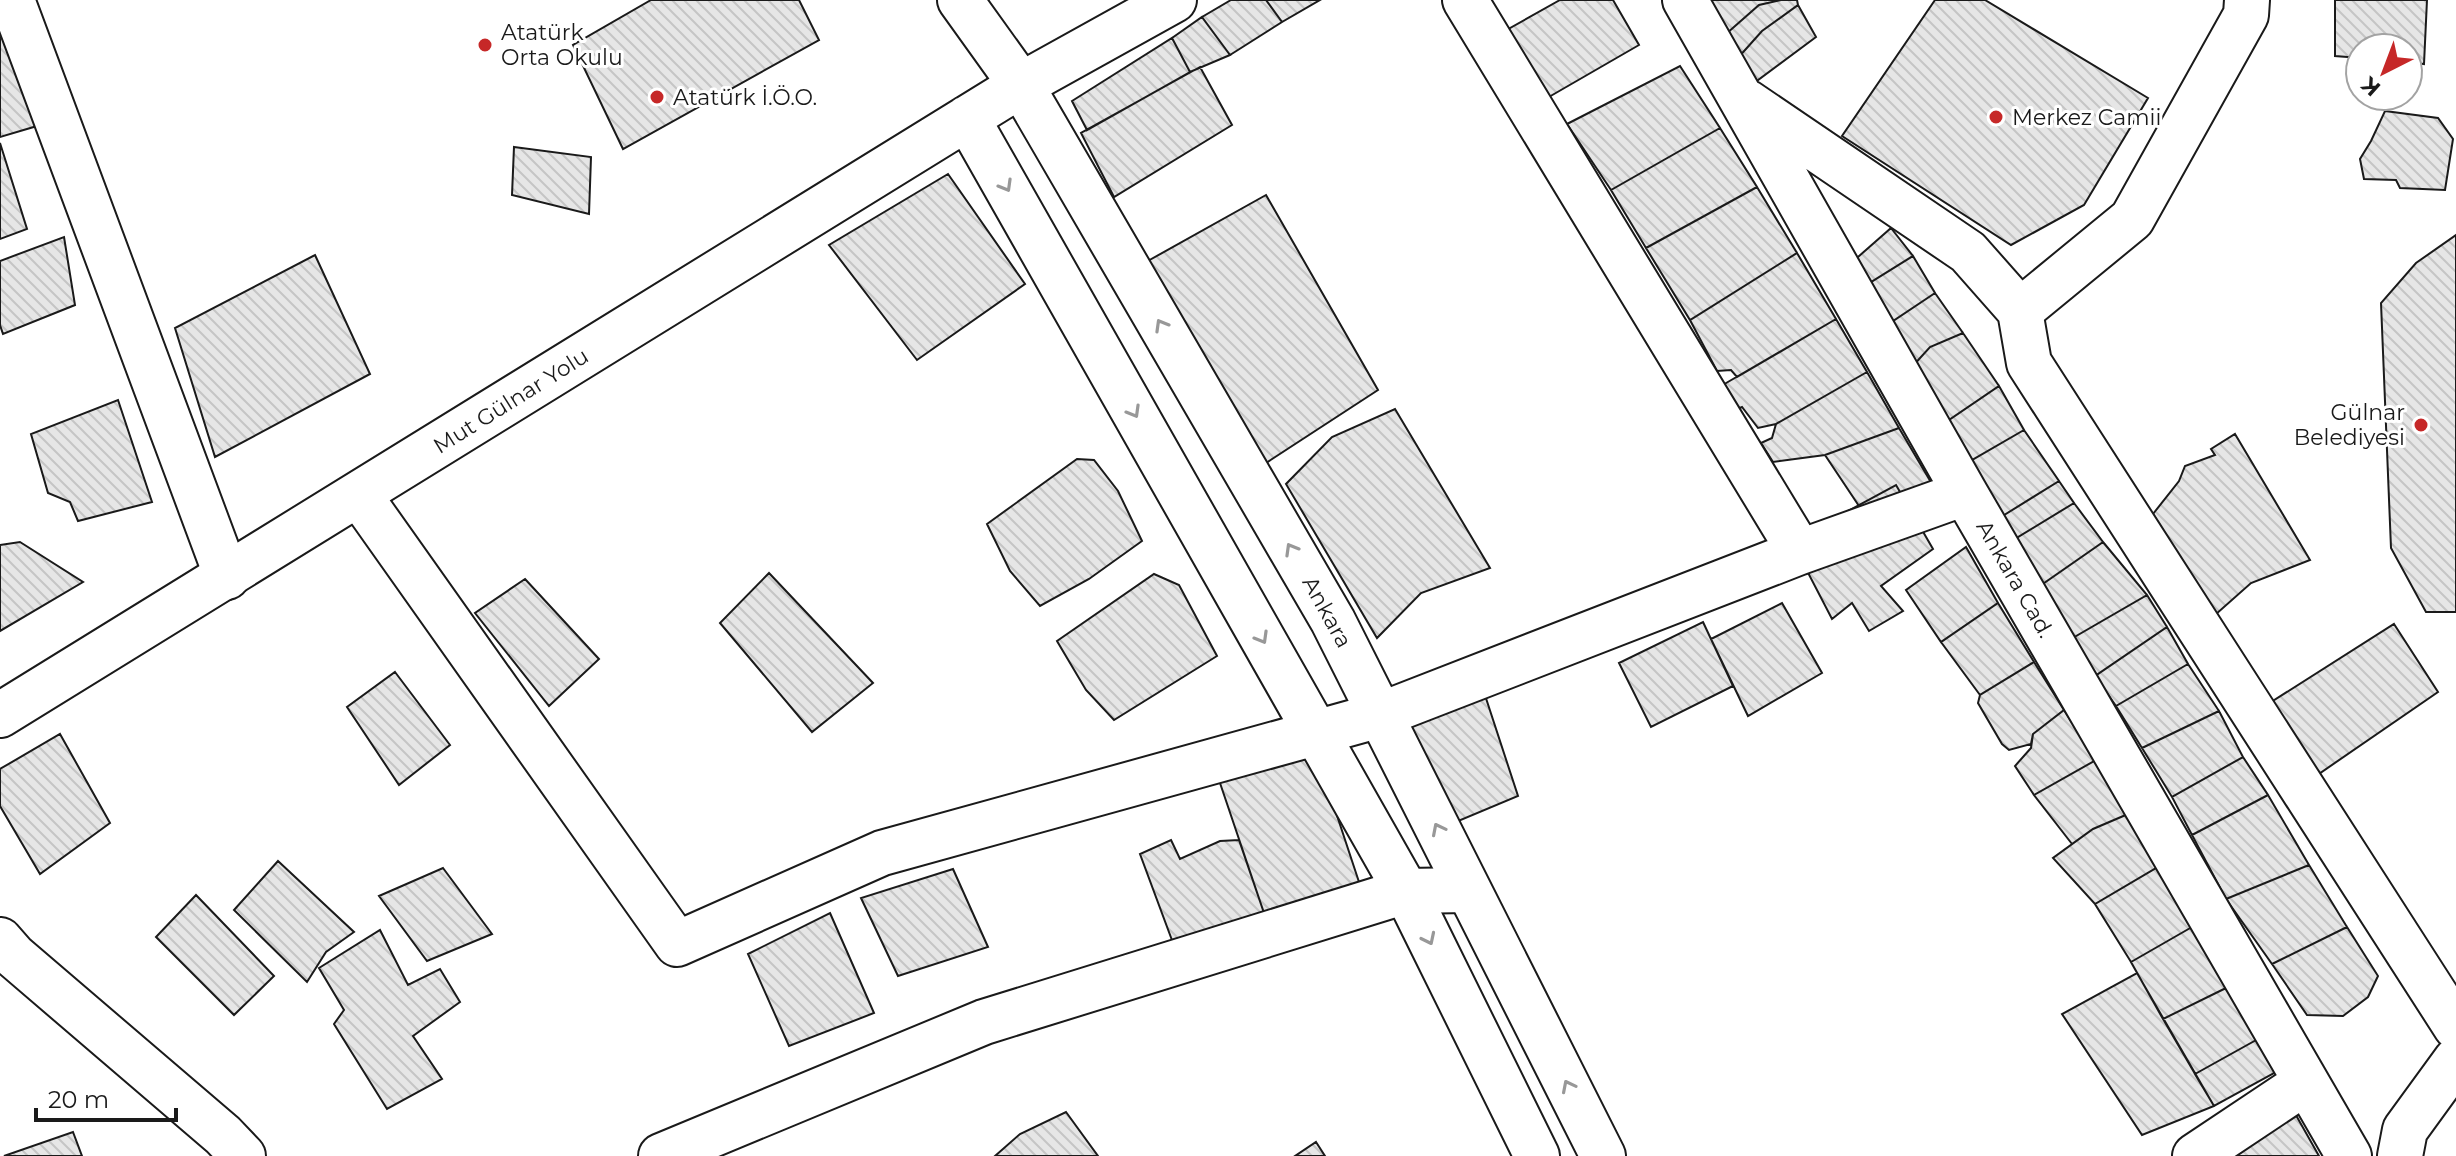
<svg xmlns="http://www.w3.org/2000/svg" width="2456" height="1156" font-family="Montserrat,sans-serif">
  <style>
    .building { fill: url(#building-back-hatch); stroke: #1a1a1a; stroke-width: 2 }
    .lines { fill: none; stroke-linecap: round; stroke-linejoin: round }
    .minor-casing { stroke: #1a1a1a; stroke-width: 48 }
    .major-casing { stroke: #1a1a1a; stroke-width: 48 }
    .minor { stroke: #fff; stroke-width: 44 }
    .major { stroke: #fff; stroke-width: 44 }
    .oneway { stroke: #989898 }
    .poi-dot { fill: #c62828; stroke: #fff; stroke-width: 3 }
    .labels { text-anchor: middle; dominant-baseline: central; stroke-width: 6; stroke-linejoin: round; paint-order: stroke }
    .poi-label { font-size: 22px; fill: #1a1a1a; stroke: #fff; text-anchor: start }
    .street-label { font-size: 22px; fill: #1a1a1a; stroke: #fff }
  </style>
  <defs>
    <pattern id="building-back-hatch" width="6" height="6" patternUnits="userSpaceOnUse" patternTransform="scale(2)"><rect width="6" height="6" fill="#e6e6e6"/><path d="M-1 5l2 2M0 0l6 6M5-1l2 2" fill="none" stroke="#c5c5c5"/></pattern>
  </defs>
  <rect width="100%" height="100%" fill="#fff"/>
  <!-- building -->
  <path class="building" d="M 651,0 L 799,0 L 819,40 L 623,149 L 573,45 Z
    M 1231,0 L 1266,0 L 1282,22 L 1230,55 L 1202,17 Z
    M 1266,0 L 1320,0 L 1282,22 Z
    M 1560,0 L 1613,0 L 1639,45 L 1535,105 L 1494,37 Z
    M 1708,0 L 1781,0 L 1759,5 L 1726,34 Z
    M 1781,0 L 1797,0 L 1798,5 L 1762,31 L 1737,59 L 1726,34 L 1759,5 Z
    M 1935,0 L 1985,0 L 2148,98 L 2084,205 L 2011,245 L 1842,136 Z
    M 2335,0 L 2427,0 L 2424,64 L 2408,62 L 2408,48 L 2360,48 L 2360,58 L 2335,56 Z
    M 1798,5 L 1816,37 L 1754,83 L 1737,59 L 1762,31 Z
    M 1202,17 L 1230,55 L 1190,72 L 1172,38 Z
    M 3,37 L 37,126 L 0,137 L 0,38 Z
    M 1172,38 L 1190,72 L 1087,130 L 1072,101 Z
    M 1680,66 L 1720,128 L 1611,190 L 1567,124 Z
    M 1200,67 L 1232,125 L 1114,197 L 1081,133 Z
    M 2385,111 L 2438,118 L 2453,139 L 2445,190 L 2400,188 L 2396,180 L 2364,179 L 2360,159 L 2371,141 Z
    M 1720,128 L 1757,187 L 1646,248 L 1611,190 Z
    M 0,143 L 27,229 L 0,239 Z
    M 514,147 L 591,157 L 589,214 L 512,195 Z
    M 948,174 L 1025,284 L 917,360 L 829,245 Z
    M 1757,187 L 1797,253 L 1690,320 L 1646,248 Z
    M 1266,195 L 1378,390 L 1266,463 L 1146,262 Z
    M 1891,228 L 1913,256 L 1863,287 L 1850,264 Z
    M 2456,235 L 2456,612 L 2426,612 L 2391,548 L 2381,303 L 2416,263 Z
    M 64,237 L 75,305 L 3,334 L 0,325 L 0,261 Z
    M 1797,253 L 1836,319 L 1737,377 L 1731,370 L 1717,371 L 1690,320 Z
    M 315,255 L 370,374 L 215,457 L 175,328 Z
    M 1913,256 L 1935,293 L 1887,325 L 1863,287 Z
    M 1935,293 L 1963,333 L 1930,347 L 1911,368 L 1887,325 Z
    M 1836,319 L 1867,372 L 1776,424 L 1758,428 L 1742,407 L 1735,410 L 1721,386 Z
    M 1963,333 L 1999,386 L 1943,424 L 1911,368 L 1930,347 Z
    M 1867,372 L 1899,428 L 1825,455 L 1773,462 L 1761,443 L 1772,438 L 1776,424 Z
    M 1999,386 L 2024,430 L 1965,464 L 1943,424 Z
    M 118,400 L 152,502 L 78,521 L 70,502 L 48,493 L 31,434 Z
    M 1395,409 L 1490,568 L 1421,593 L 1377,638 L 1286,484 L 1332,437 Z
    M 1899,428 L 1932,484 L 1861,509 L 1825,455 Z
    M 2024,430 L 2059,481 L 2001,517 L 1965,464 Z
    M 2235,434 L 2310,560 L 2251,583 L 2215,615 L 2153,514 L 2179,481 L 2185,466 L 2215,455 L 2211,449 Z
    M 1077,459 L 1094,460 L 1118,491 L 1142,541 L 1089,579 L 1040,606 L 1010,571 L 987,524 Z
    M 2059,481 L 2074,503 L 2015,539 L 2001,517 Z
    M 1896,485 L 1933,549 L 1881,586 L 1903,611 L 1869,631 L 1852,603 L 1832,619 L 1804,565 L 1802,536 Z
    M 2074,503 L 2103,542 L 2037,588 L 2015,539 Z
    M 20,542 L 83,582 L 0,631 L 0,545 Z
    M 2103,542 L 2147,595 L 2071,639 L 2037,588 Z
    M 1966,547 L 1998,603 L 1941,642 L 1906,590 Z
    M 769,573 L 873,683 L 812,732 L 720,623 Z
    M 1154,574 L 1179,585 L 1217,656 L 1114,720 L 1086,690 L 1057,641 Z
    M 525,579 L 599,659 L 549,706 L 475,613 Z
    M 2147,595 L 2167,627 L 2095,676 L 2071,639 Z
    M 1782,603 L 1822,673 L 1748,716 L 1711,639 Z
    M 1998,603 L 2034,662 L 1980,695 L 1941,642 Z
    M 1703,622 L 1733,686 L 1651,727 L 1619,663 Z
    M 2394,624 L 2438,692 L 2313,778 L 2268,704 Z
    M 2167,627 L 2188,664 L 2116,706 L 2095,676 Z
    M 2034,662 L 2064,710 L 2033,734 L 2031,744 L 2009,750 L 2002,744 L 1978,703 L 1980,695 Z
    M 2188,664 L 2219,711 L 2142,748 L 2116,706 Z
    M 395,672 L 450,745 L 399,785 L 347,707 Z
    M 1481,683 L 1518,796 L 1444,827 L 1392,717 Z
    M 2064,710 L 2096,760 L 2034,795 L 2015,766 L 2031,748 L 2033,734 Z
    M 2219,711 L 2243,757 L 2172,797 L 2142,748 Z
    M 60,734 L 110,823 L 40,874 L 0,806 L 0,769 Z
    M 1313,743 L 1360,885 L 1264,913 L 1220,783 L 1236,762 Z
    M 2243,757 L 2268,795 L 2192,835 L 2172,797 Z
    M 2096,760 L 2128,814 L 2093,829 L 2072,844 L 2034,795 Z
    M 2268,795 L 2309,865 L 2226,899 L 2192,835 Z
    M 2128,814 L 2158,867 L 2095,904 L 2053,858 L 2093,829 Z
    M 1171,840 L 1180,859 L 1220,841 L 1239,840 L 1264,913 L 1176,951 L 1140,854 Z
    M 278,861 L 354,932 L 326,952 L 307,982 L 234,910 Z
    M 2309,865 L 2347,927 L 2272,964 L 2226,899 Z
    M 2158,867 L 2192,927 L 2131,962 L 2095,904 Z
    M 443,868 L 492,934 L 427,961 L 379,896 Z
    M 953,869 L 988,947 L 898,976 L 861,898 Z
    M 196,895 L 274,976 L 234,1015 L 156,937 Z
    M 830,913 L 874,1013 L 789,1046 L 748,954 Z
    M 2192,927 L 2226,988 L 2163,1019 L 2131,962 Z
    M 2347,927 L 2378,976 L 2368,997 L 2343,1016 L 2307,1015 L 2272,964 Z
    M 380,930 L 408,985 L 440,969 L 460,1002 L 413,1036 L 442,1079 L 387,1109 L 334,1024 L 344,1010 L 319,968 Z
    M 2137,973 L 2214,1106 L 2142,1135 L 2062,1014 Z
    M 2226,988 L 2258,1039 L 2195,1074 L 2163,1019 Z
    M 2258,1039 L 2278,1071 L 2214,1106 L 2195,1074 Z
    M 2288,1101 L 2319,1156 L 2219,1156 Z
    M 1066,1112 L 1098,1156 L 995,1156 L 1020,1134 Z
    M 73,1132 L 82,1156 L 4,1156 Z
    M 1316,1142 L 1325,1156 L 1295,1156 Z"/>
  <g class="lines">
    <defs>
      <path id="minor" d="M 12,0 L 227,577
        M 960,0 L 1021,85
        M 1465,0 L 1800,552
        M 1685,0 L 1965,493 L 2349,1156
        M 2247,0 L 2246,15 L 2132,219 L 2020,311 L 2029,363 L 2456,1027
        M 1747,102 L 1968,252 L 2020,311
        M 359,495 L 677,944 L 882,853 L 1380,715 L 1800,552 L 1965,493
        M 0,940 L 14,956 L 223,1135 L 243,1156
        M 661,1156 L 984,1022 L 1406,891 L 1468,890
        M 2195,1156 L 2306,1082
        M 2400,1156 L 2405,1130 L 2456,1060"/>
      <path id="major" d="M 1021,85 L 1333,621 L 1603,1156
        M 967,118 L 1406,891 L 1537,1156
        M 0,715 L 1021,85 L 1174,0"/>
    </defs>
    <!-- minor casing -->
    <use href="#minor" class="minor-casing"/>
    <!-- major casing -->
    <use href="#major" class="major-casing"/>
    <!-- minor -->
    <use href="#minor" class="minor"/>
    <!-- major -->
    <use href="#major" class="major"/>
  </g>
  <!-- one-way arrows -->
  <defs><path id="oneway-chevron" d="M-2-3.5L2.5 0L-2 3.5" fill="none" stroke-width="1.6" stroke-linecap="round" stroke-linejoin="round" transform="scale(2)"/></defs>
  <g class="oneway">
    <use href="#oneway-chevron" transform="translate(1006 186) rotate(60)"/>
    <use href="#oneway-chevron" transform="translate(1161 325) rotate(-120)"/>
    <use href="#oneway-chevron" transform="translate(1134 412) rotate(60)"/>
    <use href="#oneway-chevron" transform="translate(1291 549) rotate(-120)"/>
    <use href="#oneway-chevron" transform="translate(1262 638) rotate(60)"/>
    <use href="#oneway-chevron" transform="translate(1438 829) rotate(-117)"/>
    <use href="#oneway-chevron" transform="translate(1429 939) rotate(64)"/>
    <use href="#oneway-chevron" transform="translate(1568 1086) rotate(-117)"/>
  </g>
  <!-- markers -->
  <g class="poi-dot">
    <circle cx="485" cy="45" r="8"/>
    <circle cx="657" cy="97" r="8"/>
    <circle cx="1996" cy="117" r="8"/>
    <circle cx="2421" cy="425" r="8"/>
  </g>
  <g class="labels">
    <!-- poi labels -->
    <g class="poi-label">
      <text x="501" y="32">Atatürk<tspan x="501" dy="25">Orta Okulu</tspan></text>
      <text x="673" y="97">Atatürk İ.Ö.O.</text>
      <text x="2012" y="117">Merkez Camii</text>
      <text x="2405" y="412" text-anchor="end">Gülnar<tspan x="2405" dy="25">Belediyesi</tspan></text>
    </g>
    <!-- street labels -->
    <g class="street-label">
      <text transform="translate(511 401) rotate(-32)">Mut Gülnar Yolu</text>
      <text transform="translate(2015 579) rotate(60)">Ankara Cad.</text>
      <text transform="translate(1327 612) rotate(61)">Ankara</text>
    </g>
  </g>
  <!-- north arrow -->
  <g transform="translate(2384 72) rotate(222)"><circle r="38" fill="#ffffff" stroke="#a3a3a3" stroke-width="2"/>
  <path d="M0-6L14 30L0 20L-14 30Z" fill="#c62828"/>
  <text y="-12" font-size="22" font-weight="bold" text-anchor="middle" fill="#1a1a1a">K</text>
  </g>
  <!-- scale -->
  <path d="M36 1108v12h140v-12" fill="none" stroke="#1a1a1a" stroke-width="4"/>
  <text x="48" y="1108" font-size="24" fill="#1a1a1a" stroke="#ffffff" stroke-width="6" paint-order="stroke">20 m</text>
</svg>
